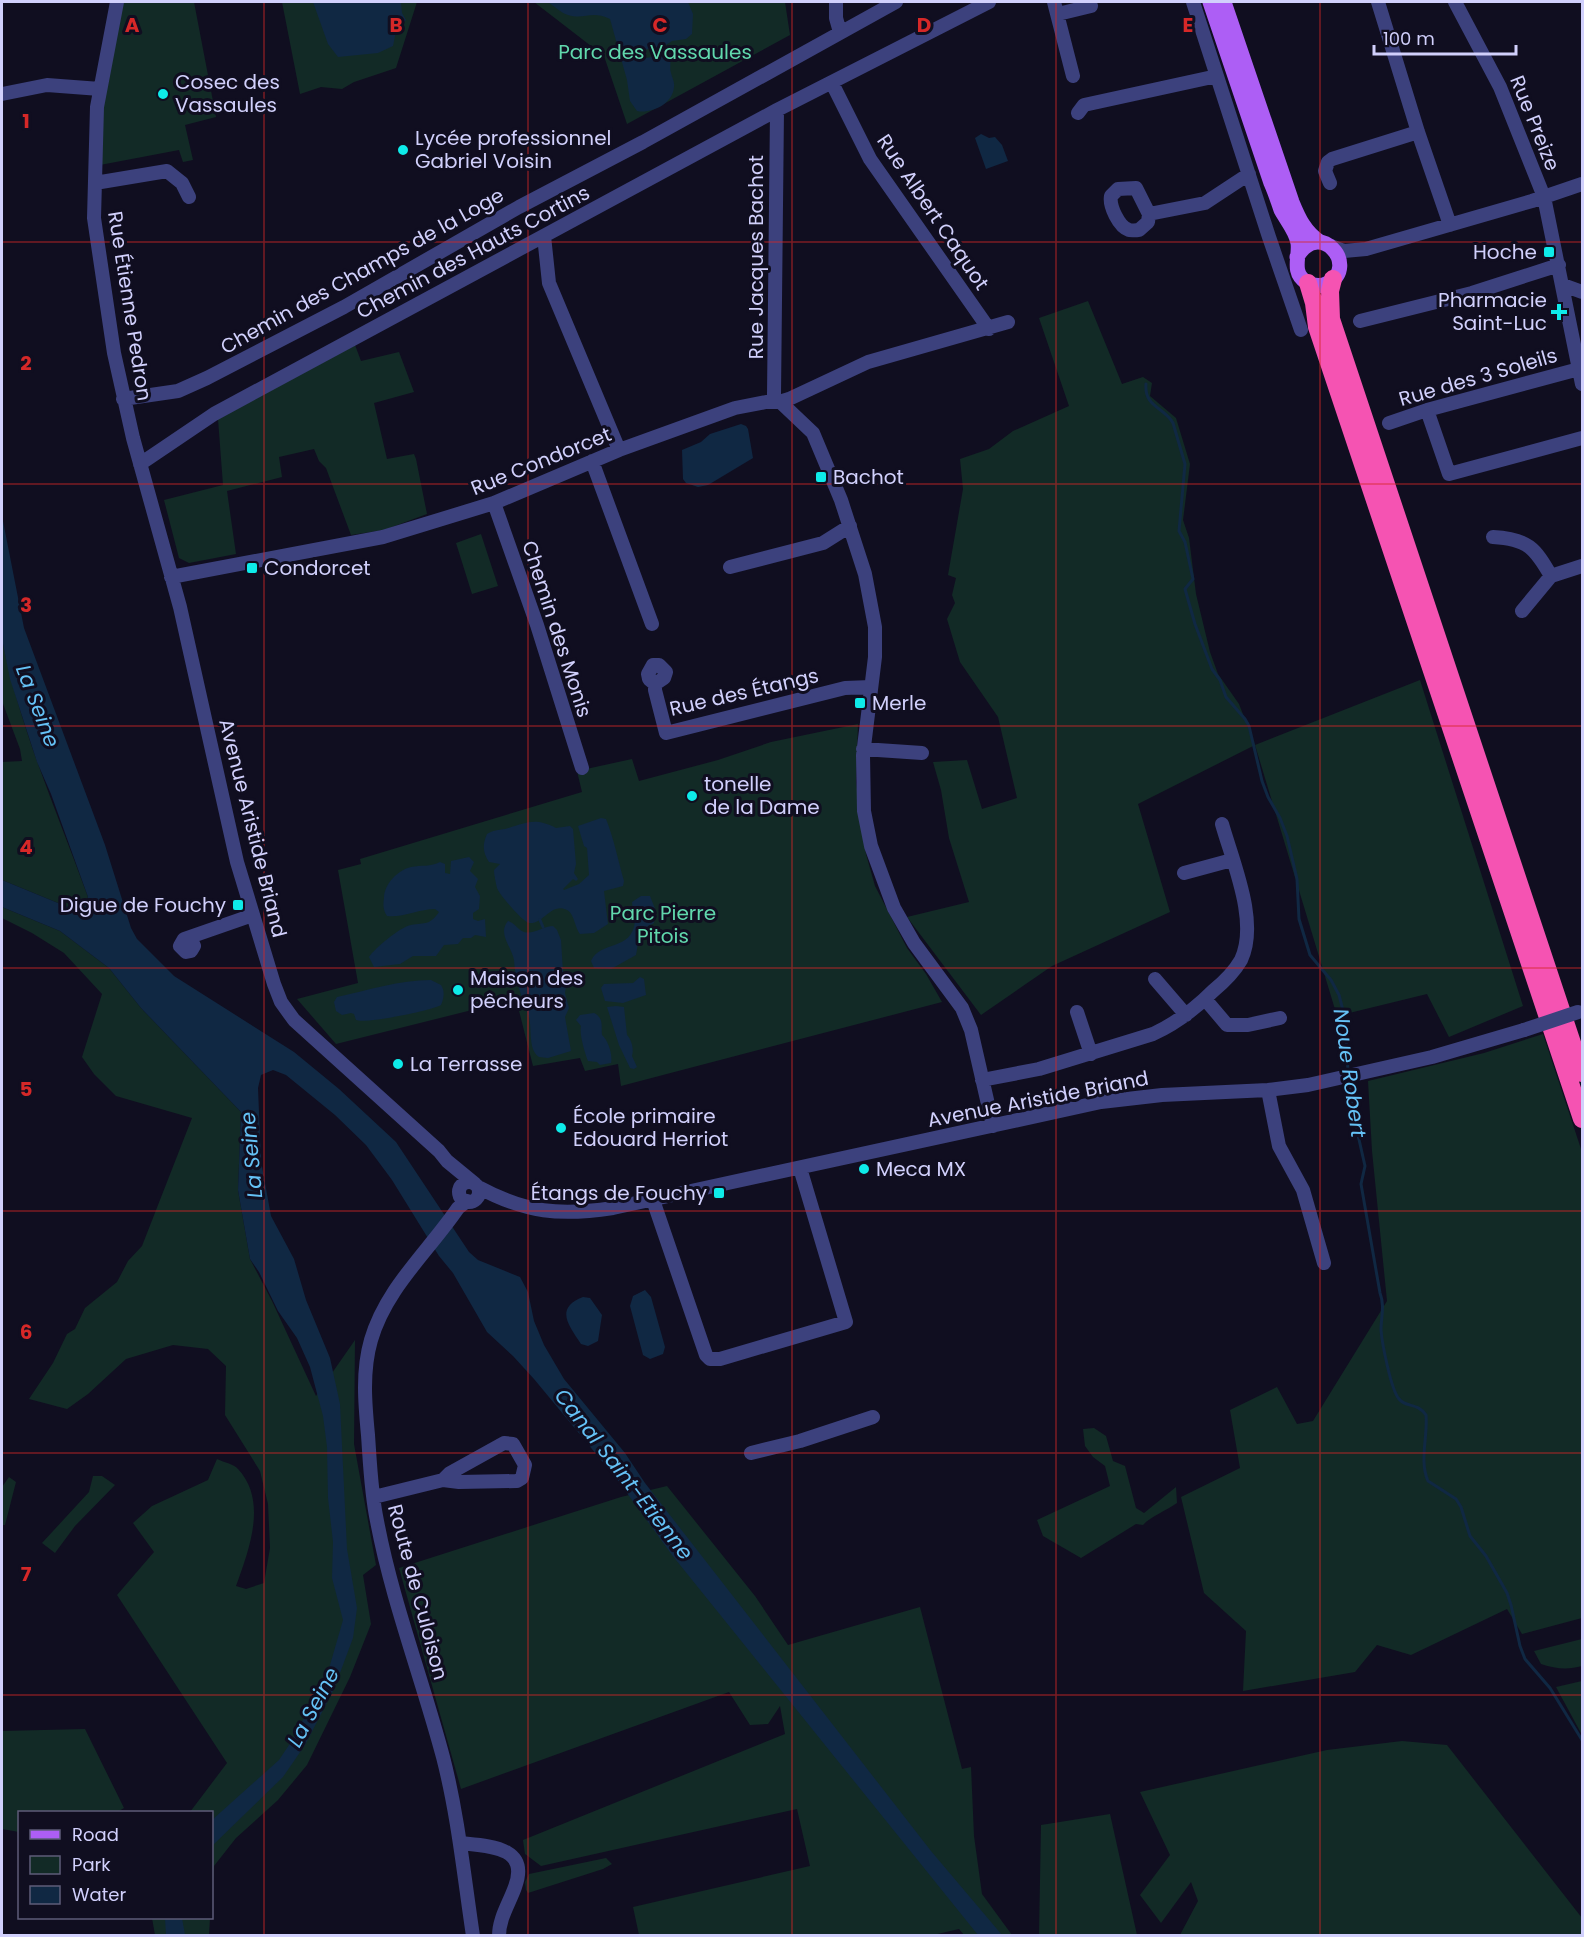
<svg xmlns="http://www.w3.org/2000/svg" width="1584" height="1937" font-family="Poppins,sans-serif">
  <style>
    .green { fill: #122a26 }
    .water { fill: #102843 }
    .lines { fill: none; stroke-linecap: round; stroke-linejoin: round }
    .stream { stroke: #102843; stroke-width: 3 }
    .minor { stroke: #3c417d; stroke-width: 14 }
    .major { stroke: #ad5ef5; stroke-width: 15 }
    .highway { stroke: #f553b2; stroke-width: 18 }
    .minor-bridge { stroke: #3c417d; stroke-width: 14 }
    .grid { fill: none; stroke: #d62828; stroke-width: 1.5; stroke-opacity: 0.55 }
    .poi-dot { fill: #0eebe9; stroke: #100e20; stroke-width: 2 }
    .labels { text-anchor: middle; dominant-baseline: central; stroke-width: 6; stroke-linejoin: round; paint-order: stroke }
    .park-label { font-size: 20px; fill: #61d8ad; stroke: #100e20 }
    .poi-label { font-size: 20px; fill: #d1d0fc; stroke: #100e20; text-anchor: start }
    .street-label { font-size: 20px; fill: #d1d0fc; stroke: #100e20 }
    .water-label { font-size: 21px; font-style: italic; fill: #65c2f6; stroke: #100e20 }
    .grid-label { font-size: 20px; text-anchor: middle; font-weight: bold; fill: #d62828; stroke: #100e20; stroke-width: 6; stroke-linejoin: round; paint-order: stroke }
  </style>
  <rect width="100%" height="100%" fill="#100e20"/>
  <!-- green -->
  <path class="green" d="M 119,2 L 194,2 L 216,117 L 185,125 L 193,160 L 183,162 L 179,150 L 100,165 L 103,77 Z
    M 282,2 L 417,2 L 396,68 L 354,82 L 342,89 L 321,87 L 300,94 Z
    M 534,2 L 785,2 L 790,35 L 627,124 L 604,56 Z
    M 1088,301 L 1122,384 L 1143,377 L 1152,383 L 1150,396 L 1176,418 L 1190,464 L 1183,520 L 1189,538 L 1196,594 L 1210,652 L 1218,674 L 1239,704 L 1255,745 L 1420,680 L 1523,1006 L 1449,1037 L 1427,994 L 1337,1016 L 1255,745 L 1138,804 L 1170,912 L 1052,966 L 981,1015 L 907,917 L 969,902 L 949,838 L 941,790 L 933,762 L 967,760 L 982,809 L 1017,798 L 998,717 L 960,662 L 947,619 L 955,603 L 952,595 L 956,578 L 948,575 L 963,489 L 960,459 L 989,449 L 1013,431 L 1069,406 L 1039,318 Z
    M 355,345 L 361,361 L 399,352 L 414,392 L 374,403 L 387,459 L 414,454 L 416,459 L 427,514 L 384,530 L 351,535 L 326,468 L 319,461 L 314,449 L 279,457 L 282,477 L 227,491 L 236,554 L 189,563 L 179,558 L 164,500 L 223,485 L 218,419 Z
    M 481,534 L 498,586 L 472,594 L 456,543 Z
    M 2,639 C 20,729 57,812 88,897 L 83,906 L 75,910 L 2,880 L 2,762 L 22,761 L 20,749 L 2,701 Z
    M 858,724 L 856,782 L 866,854 L 875,886 L 907,948 L 926,974 L 942,1002 L 621,1086 L 618,1064 L 585,1071 L 580,1058 L 533,1066 L 516,999 L 336,1044 L 297,999 L 358,983 L 338,870 L 361,864 L 360,859 L 582,792 L 577,771 L 632,759 L 639,781 L 718,760 L 771,742 Z
    M 2,907 L 60,931 L 109,968 L 141,1008 L 241,1112 L 238,1190 L 250,1259 L 272,1301 L 316,1396 L 355,1340 L 354,1444 L 376,1565 L 363,1575 L 371,1624 L 350,1677 L 307,1765 L 278,1800 L 236,1838 L 214,1866 L 212,1897 L 212,1812 L 190,1812 L 227,1763 L 117,1595 L 154,1552 L 133,1523 L 152,1506 L 208,1480 L 217,1459 C 223,1462 234,1464 238,1469 C 268,1501 249,1550 236,1586 L 246,1589 L 264,1583 L 270,1548 L 268,1504 L 260,1471 L 225,1415 L 226,1366 L 208,1349 L 173,1345 L 126,1359 L 88,1394 L 67,1409 L 29,1399 L 53,1363 L 67,1334 L 75,1329 L 85,1308 L 117,1282 L 128,1261 L 142,1246 L 192,1118 L 116,1096 L 94,1074 L 82,1057 L 102,994 L 64,953 L 32,933 L 2,918 Z
    M 1543,1034 L 1582,1152 L 1582,1618 L 1522,1634 L 1507,1609 L 1411,1655 L 1377,1645 L 1355,1672 L 1243,1691 L 1246,1631 L 1204,1593 L 1181,1497 L 1240,1468 L 1230,1410 L 1277,1387 L 1297,1424 L 1313,1421 L 1387,1301 L 1372,1151 L 1368,1081 L 1484,1053 Z
    M 1094,1428 L 1106,1436 L 1113,1461 L 1125,1466 L 1136,1508 L 1144,1513 L 1176,1487 L 1177,1503 C 1166,1511 1151,1516 1143,1525 L 1136,1524 L 1081,1558 L 1043,1536 L 1037,1520 L 1110,1486 L 1105,1466 L 1093,1457 L 1085,1446 L 1083,1429 Z
    M 93,1476 L 102,1476 L 115,1485 L 75,1526 L 55,1553 L 42,1543 L 89,1492 Z
    M 9,1477 L 16,1482 L 5,1525 L 2,1525 L 2,1487 Z
    M 667,1486 L 755,1596 L 788,1645 L 920,1607 L 962,1769 L 971,1767 L 974,1836 L 982,1894 L 1012,1935 L 964,1935 L 959,1929 L 929,1936 L 639,1935 L 633,1907 L 810,1866 L 797,1809 L 541,1866 L 525,1854 L 523,1840 L 785,1734 L 780,1706 L 768,1724 L 750,1725 L 729,1692 L 461,1789 L 399,1568 L 621,1497 Z
    M 1582,1639 L 1582,1666 C 1568,1670 1556,1669 1541,1664 L 1534,1651 Z
    M 1582,1681 L 1582,1735 L 1556,1687 Z
    M 85,1729 L 124,1808 L 117,1812 L 20,1812 L 19,1832 L 2,1829 L 2,1731 Z
    M 1402,1741 L 1447,1745 L 1582,1918 L 1582,1935 L 1180,1935 L 1198,1901 L 1191,1882 L 1161,1923 L 1140,1895 L 1170,1855 L 1140,1792 L 1327,1750 Z
    M 1110,1814 L 1137,1935 L 1039,1935 L 1041,1825 Z
    M 606,1858 L 612,1864 L 603,1869 L 528,1893 L 526,1890 L 525,1882 L 529,1874 Z
    M 152,1918 L 210,1918 L 209,1935 L 155,1935 Z"/>
  <!-- water -->
  <path class="water" d="M 313,2 L 401,2 L 402,13 L 406,20 L 396,31 L 393,46 L 378,53 L 338,57 L 328,44 Z
    M 548,2 L 688,2 L 693,14 L 692,34 L 686,39 L 672,41 L 666,45 L 648,49 L 636,54 L 635,58 L 640,59 L 669,54 C 672,61 669,67 671,73 C 672,78 675,82 674,87 C 673,104 651,114 637,111 L 630,101 L 627,80 L 610,19 C 591,10 585,20 568,15 C 561,13 554,6 548,2 Z
    M 981,134 L 989,138 L 995,137 L 1002,145 L 1008,161 L 986,169 L 975,138 Z
    M 741,424 L 746,426 L 748,429 L 753,458 L 708,485 L 698,487 L 686,483 L 683,479 L 682,450 L 701,442 L 710,434 Z
    M 2,516 L 24,628 L 105,845 L 131,928 L 137,939 L 174,976 L 294,1052 L 339,1089 L 396,1142 L 469,1252 L 478,1260 L 520,1277 L 528,1292 L 534,1321 L 544,1345 L 564,1379 L 625,1453 L 645,1483 L 931,1851 L 1002,1935 L 978,1935 L 672,1555 L 616,1478 L 534,1379 L 513,1356 L 487,1332 L 453,1273 L 439,1256 L 392,1180 L 366,1145 L 335,1115 L 286,1075 L 273,1070 L 261,1075 L 258,1088 L 261,1161 L 271,1216 L 294,1259 L 306,1300 L 330,1358 L 340,1404 L 347,1549 L 357,1608 L 353,1638 L 334,1689 L 305,1745 L 283,1777 L 212,1846 L 212,1820 L 279,1760 L 293,1739 L 328,1672 L 343,1620 L 332,1578 L 333,1542 L 328,1498 L 327,1447 L 323,1416 L 310,1367 L 297,1338 L 278,1311 L 259,1272 L 250,1259 L 238,1190 L 241,1112 L 141,1008 L 109,968 L 60,931 L 2,907 L 2,880 L 75,910 L 83,906 L 88,897 L 51,794 L 37,762 L 10,679 L 2,639 Z
    M 601,818 L 606,819 C 614,839 618,860 624,881 L 623,886 L 604,891 L 608,924 L 594,933 L 580,934 C 575,928 574,913 567,910 C 551,902 543,925 529,923 C 522,921 499,894 497,888 C 496,883 494,875 494,870 L 500,864 L 489,862 C 483,853 482,845 487,834 C 493,830 498,830 505,829 C 527,823 534,817 556,828 L 570,826 L 573,829 L 576,864 L 574,873 L 578,879 L 576,881 L 573,879 L 563,889 L 564,890 L 579,884 L 589,875 L 587,848 L 584,846 L 578,826 Z
    M 469,857 L 474,862 L 470,871 L 478,879 L 475,887 L 480,896 L 479,909 L 473,913 L 473,919 L 478,921 L 485,919 L 486,937 L 475,935 L 471,938 L 463,938 L 458,944 L 444,945 L 436,956 L 413,956 L 400,964 L 374,967 L 369,957 C 375,948 400,927 411,925 C 426,922 429,926 439,912 L 435,909 C 419,909 402,918 387,916 C 383,910 383,905 384,898 C 384,884 398,870 411,867 C 421,865 431,867 440,862 L 445,864 L 445,873 L 450,874 L 451,861 Z
    M 641,896 L 650,896 L 656,911 L 654,923 C 632,934 641,936 636,955 L 611,969 L 594,968 L 591,961 C 600,940 632,952 635,921 C 635,915 632,908 632,902 Z
    M 508,921 C 515,923 518,930 524,932 C 533,935 544,926 553,926 L 557,930 L 561,940 L 563,972 L 567,979 L 565,993 L 569,1008 L 565,1017 L 571,1051 L 548,1058 L 539,1057 C 527,1049 533,1026 528,1014 C 521,996 515,979 514,960 C 512,947 497,934 508,921 Z
    M 640,977 L 644,979 L 646,995 L 623,1003 L 605,1001 L 601,988 L 604,984 L 633,983 Z
    M 431,980 L 441,985 C 445,991 444,998 441,1005 C 430,1011 365,1024 356,1020 L 354,1014 L 351,1013 L 342,1015 L 336,1011 L 334,1002 L 337,997 C 369,990 399,980 431,980 Z
    M 616,1006 L 624,1007 L 627,1035 C 632,1040 634,1050 632,1056 L 637,1067 L 634,1069 L 630,1068 L 619,1045 L 607,1007 Z
    M 594,1013 C 604,1018 601,1026 602,1035 C 608,1040 613,1055 611,1063 L 600,1065 L 597,1062 L 588,1061 C 585,1053 579,1034 581,1026 L 576,1020 L 580,1015 Z
    M 645,1290 L 651,1297 L 665,1347 L 663,1354 L 650,1359 L 643,1355 L 630,1306 L 633,1296 Z
    M 583,1297 L 590,1298 L 602,1315 L 598,1341 L 588,1346 L 581,1344 C 569,1326 554,1308 583,1297 Z
    M 165,1918 L 182,1918 L 185,1935 L 166,1935 Z"/>
  <g class="lines">
    <!-- stream -->
    <path class="stream" d="M 1146,384 C 1144,407 1164,407 1173,423 L 1185,464 L 1179,531 L 1185,542 L 1193,579 L 1185,589 L 1195,624 L 1212,669 L 1220,680 L 1226,697 L 1245,719 L 1249,726 L 1262,781 L 1268,797 L 1280,818 L 1287,836 L 1297,879 L 1299,919 L 1310,955 L 1331,980 L 1339,995 L 1345,1018 L 1348,1072
      M 540,920 L 543,927
      M 1349,1079 L 1353,1113 L 1365,1166 L 1361,1184 L 1380,1293 C 1385,1306 1381,1317 1381,1330 C 1382,1343 1391,1390 1399,1399 C 1406,1408 1417,1402 1426,1415 C 1428,1436 1419,1461 1428,1481 L 1456,1499 L 1461,1507 L 1470,1536 L 1486,1556 L 1507,1593 L 1511,1605 L 1520,1646 L 1525,1659 L 1550,1688 L 1582,1740"/>
    <!-- minor -->
    <path class="minor" d="M 117,2 L 97,107 L 94,218 L 114,353 L 133,438 L 180,607 L 237,862 L 274,984 L 281,1002 L 294,1020 L 439,1151 L 447,1161 L 475,1184
      M 836,2 L 836,18 L 840,32
      M 1054,2 L 1073,76
      M 1193,2 L 1269,237 L 1301,330
      M 1378,2 L 1418,132 L 1450,225
      M 1455,2 L 1500,87 L 1544,197 L 1582,384
      M 1058,14 L 1091,6
      M 832,83 L 870,159 L 989,329
      M 2,94 L 47,85 L 100,89
      M 777,110 L 774,396 L 813,433 L 841,500 L 865,574 L 875,627 L 875,657 L 863,755 L 864,811 L 871,846 L 894,908 L 914,943 L 962,1008 L 971,1030 L 993,1126
      M 1078,113 L 1084,105 L 1217,76
      M 95,183 L 167,171 L 182,183 L 189,197
      M 1330,183 L 1325,171 L 1328,162 L 1332,159 L 1418,132
      M 1149,214 L 1136,188 L 1118,189 L 1111,196 C 1109,206 1119,227 1129,230 C 1131,231 1137,230 1139,230 L 1148,222 L 1149,214 L 1205,203 L 1249,174
      M 544,236 L 549,283 L 619,450
      M 1331,246 L 1344,251 L 1366,249 L 1532,201 L 1582,184
      M 1563,285 L 1582,292
      M 1360,321 L 1472,293 L 1559,265
      M 123,399 L 178,391 L 207,378 L 344,307 L 519,207 L 643,142 L 896,2
      M 1427,410 L 1449,474 L 1582,438
      M 1389,423 L 1427,410 L 1579,369
      M 592,461 L 652,624
      M 140,464 L 214,414 L 777,110 L 989,2
      M 494,503 L 537,625 L 582,768
      M 1493,537 C 1528,539 1535,548 1551,576
      M 730,567 L 823,543 L 850,526
      M 171,577 L 383,537 L 494,503 L 619,450 L 735,408 L 766,402 L 779,402 L 789,399 L 868,362 L 1008,322
      M 1522,611 L 1551,576 L 1582,566
      M 655,684 L 649,679 L 648,674 L 653,665 L 659,665 L 666,672 L 664,678 L 655,684 L 655,690 L 666,733 L 845,688 L 871,687
      M 863,749 L 922,753
      M 1184,873 L 1232,860
      M 187,939 L 191,940 L 194,946 L 191,951 L 186,952 L 180,946 L 184,939 L 253,915
      M 1155,979 L 1186,1015
      M 1205,999 L 1227,1025 L 1248,1025 L 1280,1018
      M 1077,1012 L 1091,1054
      M 982,1080 L 1039,1069 L 1153,1034 C 1177,1023 1195,1009 1213,991 C 1224,982 1234,972 1241,960 C 1259,922 1233,863 1222,824
      M 1268,1090 L 1279,1146 L 1303,1190 L 1324,1263
      M459 1192a10 10 0 1 1 20 0a10 10 0 1 1-20 0Z
      M 478,1187 C 526,1213 560,1216 613,1208 L 1101,1102 L 1162,1095 L 1268,1090 L 1308,1085 L 1432,1057 L 1524,1030
      M 653,1200 L 706,1355 L 710,1359 L 720,1359 L 846,1322 L 800,1168
      M 467,1201 L 458,1208 C 428,1252 386,1288 371,1340 C 362,1371 365,1404 368,1435 C 370,1463 371,1493 377,1521 C 392,1601 422,1678 443,1757 C 458,1815 464,1876 473,1936
      M 751,1453 L 800,1441 L 873,1417
      M 374,1497 L 443,1480 L 459,1482 L 517,1481 L 522,1478 L 525,1465 L 513,1444 L 504,1443 L 450,1473 L 443,1480
      M 460,1843 C 488,1846 530,1846 515,1887 C 509,1904 499,1918 499,1936"/>
    <!-- major -->
    <path class="major" d="M 1210,2 L 1271,183 C 1275,192 1278,201 1281,210 C 1287,221 1296,231 1298,243 C 1300,257 1291,272 1306,282 C 1313,286 1321,287 1328,283 C 1360,266 1319,218 1297,257
      M 1224,2 L 1292,202 C 1299,219 1305,232 1320,242"/>
    <!-- highway -->
    <path class="highway" d="M 1333,279 L 1330,291 L 1331,319 L 1582,1073
      M 1308,283 L 1314,303 L 1317,327 L 1582,1119"/>
    <!-- minor-bridge -->
    <path class="minor-bridge" d="M 1524,1030 L 1578,1012"/>
  </g>
  <!-- grid -->
  <path class="grid" d="M 264,2 L 264,1936M 528,2 L 528,1936M 792,2 L 792,1936M 1056,2 L 1056,1936M 1320,2 L 1320,1936M 2,242 L 1582,242M 2,484 L 1582,484M 2,726 L 1582,726M 2,968 L 1582,968M 2,1211 L 1582,1211M 2,1453 L 1582,1453M 2,1695 L 1582,1695"/>
  <!-- markers -->
  <g class="poi-dot">
    <circle cx="163" cy="94" r="6"/>
    <circle cx="403" cy="150" r="6"/>
    <rect x="1543" y="246" width="12" height="12" rx="3"/>
    <path d="M1556 303h6v6h6v6h-6v6h-6v-6h-6v-6h6z"/>
    <rect x="815" y="471" width="12" height="12" rx="3"/>
    <rect x="246" y="562" width="12" height="12" rx="3"/>
    <rect x="854" y="697" width="12" height="12" rx="3"/>
    <circle cx="692" cy="796" r="6"/>
    <rect x="232" y="899" width="12" height="12" rx="3"/>
    <circle cx="458" cy="990" r="6"/>
    <circle cx="398" cy="1064" r="6"/>
    <circle cx="561" cy="1128" r="6"/>
    <circle cx="864" cy="1169" r="6"/>
    <rect x="713" y="1187" width="12" height="12" rx="3"/>
  </g>
  <g class="labels">
    <!-- park labels -->
    <g class="park-label">
      <text x="655" y="52">Parc des Vassaules</text>
      <text x="663" y="913">Parc Pierre<tspan x="663" dy="23">Pitois</tspan></text>
    </g>
    <!-- poi labels -->
    <g class="poi-label">
      <text x="175" y="82">Cosec des<tspan x="175" dy="23">Vassaules</tspan></text>
      <text x="415" y="138">Lycée professionnel<tspan x="415" dy="23">Gabriel Voisin</tspan></text>
      <text x="1537" y="252" text-anchor="end">Hoche</text>
      <text x="1547" y="300" text-anchor="end">Pharmacie<tspan x="1547" dy="23">Saint-Luc</tspan></text>
      <text x="833" y="477">Bachot</text>
      <text x="264" y="568">Condorcet</text>
      <text x="872" y="703">Merle</text>
      <text x="704" y="784">tonelle<tspan x="704" dy="23">de la Dame</tspan></text>
      <text x="226" y="905" text-anchor="end">Digue de Fouchy</text>
      <text x="470" y="978">Maison des<tspan x="470" dy="23">pêcheurs</tspan></text>
      <text x="410" y="1064">La Terrasse</text>
      <text x="573" y="1116">École primaire<tspan x="573" dy="23">Edouard Herriot</tspan></text>
      <text x="876" y="1169">Meca MX</text>
      <text x="707" y="1193" text-anchor="end">Étangs de Fouchy</text>
    </g>
    <!-- street labels -->
    <g class="street-label">
      <text transform="translate(1535 123) rotate(68)">Rue Preize</text>
      <text transform="translate(933 212) rotate(56)">Rue Albert Caquot</text>
      <text transform="translate(473 252) rotate(-28)">Chemin des Hauts Cortins</text>
      <text transform="translate(756 257) rotate(-90)">Rue Jacques Bachot</text>
      <text transform="translate(362 271) rotate(-29)">Chemin des Champs de la Loge</text>
      <text transform="translate(130 306) rotate(81)">Rue Étienne Pedron</text>
      <text transform="translate(1478 377) rotate(-16)">Rue des 3 Soleils</text>
      <text transform="translate(541 461) rotate(-22)">Rue Condorcet</text>
      <text transform="translate(557 629) rotate(72)">Chemin des Monis</text>
      <text transform="translate(744 692) rotate(-13)">Rue des Étangs</text>
      <text transform="translate(253 828) rotate(76)">Avenue Aristide Briand</text>
      <text transform="translate(1038 1099) rotate(-11)">Avenue Aristide Briand</text>
      <text transform="translate(418 1592) rotate(75)">Route de Culoison</text>
    </g>
    <!-- water labels -->
    <g class="water-label">
      <text transform="translate(38 706) rotate(69)">La Seine</text>
      <text transform="translate(1350 1073) rotate(82)">Noue Robert</text>
      <text transform="translate(251 1155) rotate(-95)">La Seine</text>
      <text transform="translate(624 1474) rotate(52)">Canal Saint-Etienne</text>
      <text transform="translate(313 1707) rotate(-62)">La Seine</text>
    </g>
  </g>
  <g class="grid-label">
    <text x="132" y="32">A</text>
    <text x="396" y="32">B</text>
    <text x="660" y="32">C</text>
    <text x="924" y="32">D</text>
    <text x="1188" y="32">E</text>
    <text x="26" y="128">1</text>
    <text x="26" y="370">2</text>
    <text x="26" y="612">3</text>
    <text x="26" y="854">4</text>
    <text x="26" y="1096">5</text>
    <text x="26" y="1339">6</text>
    <text x="26" y="1581">7</text>
  </g>
  <!-- border -->
  <rect width="1584" height="1937" fill="none" stroke="#d1d0fc" stroke-width="6"/>
  <!-- legend -->
  <rect x="18" y="1811" width="195" height="108" fill="#100e20" stroke="#5d5c78" stroke-width="1.5"/>
  <rect x="30" y="1830" width="30" height="9" fill="#ad5ef5" stroke="#5d5c78" stroke-width="1.5"/>
  <text x="72" y="1841" font-size="18" fill="#d1d0fc">Road</text>
  <rect x="30" y="1856" width="30" height="18" fill="#122a26" stroke="#5d5c78" stroke-width="1.5"/>
  <text x="72" y="1871" font-size="18" fill="#d1d0fc">Park</text>
  <rect x="30" y="1886" width="30" height="18" fill="#102843" stroke="#5d5c78" stroke-width="1.5"/>
  <text x="72" y="1901" font-size="18" fill="#d1d0fc">Water</text>
  <!-- scale -->
  <path d="M1374 45v9h142v-9" fill="none" stroke="#d1d0fc" stroke-width="3"/>
  <text x="1383" y="45" font-size="18" fill="#d1d0fc" stroke="#100e20" stroke-width="4.5" paint-order="stroke">100 m</text>
</svg>
